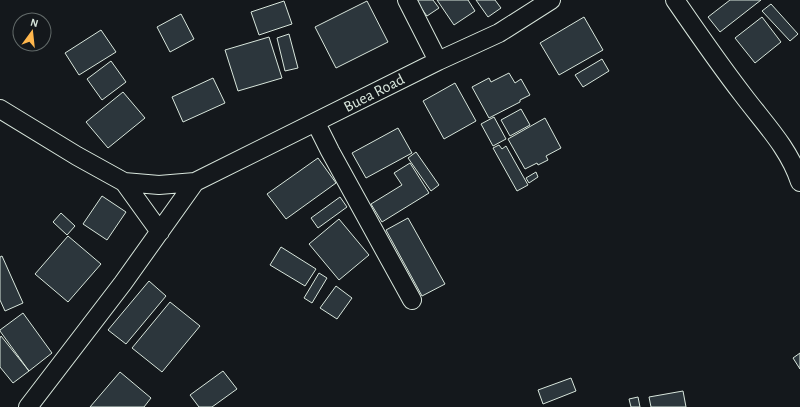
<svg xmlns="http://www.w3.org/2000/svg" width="800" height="407" font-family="'Alegreya Sans',sans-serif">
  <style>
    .building { fill: #2c363c; stroke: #d8e6dc }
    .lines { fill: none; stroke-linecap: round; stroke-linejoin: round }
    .minor-casing { stroke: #d8e6dc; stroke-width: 20 }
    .minor { stroke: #14181c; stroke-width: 18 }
    .labels { text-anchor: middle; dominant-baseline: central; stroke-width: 3; stroke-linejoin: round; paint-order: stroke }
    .street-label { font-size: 16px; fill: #d8e6dc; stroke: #14181c }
  </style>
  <rect width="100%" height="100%" fill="#14181c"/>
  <!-- building -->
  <path class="building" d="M 415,0 L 433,0 L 439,8 L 427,16 Z
    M 437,0 L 468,0 L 475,11 L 454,25 Z
    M 476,0 L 495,0 L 501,8 L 488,17 Z
    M 730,0 L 761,0 L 720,32 L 708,17 Z
    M 284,1 L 292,24 L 259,35 L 251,12 Z
    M 367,1 L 388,42 L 336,68 L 315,27 Z
    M 771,4 L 798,34 L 790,41 L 762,11 Z
    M 181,14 L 194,39 L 170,52 L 157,27 Z
    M 584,17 L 603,50 L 559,75 L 540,43 Z
    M 762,17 L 781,42 L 755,63 L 735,38 Z
    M 101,30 L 116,52 L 79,75 L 65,53 Z
    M 289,34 L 298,68 L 285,71 L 277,38 Z
    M 269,37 L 282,78 L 238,91 L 225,50 Z
    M 602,59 L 609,71 L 583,87 L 575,75 Z
    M 111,61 L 126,82 L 102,100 L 87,79 Z
    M 509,73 L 515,83 L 521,79 L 530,95 L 520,100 L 520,102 L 489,118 L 472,87 L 489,78 L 491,82 Z
    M 213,78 L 225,103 L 183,122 L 172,97 Z
    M 455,83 L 476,121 L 444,139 L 423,101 Z
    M 123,92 L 145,118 L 108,148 L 86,122 Z
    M 521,109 L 530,125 L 510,136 L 501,120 Z
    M 494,117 L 506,139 L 493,146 L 481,124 Z
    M 545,118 L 561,148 L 546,156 L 548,160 L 538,165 L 537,163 L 525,169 L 508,139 Z
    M 398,128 L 412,153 L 366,178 L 352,153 Z
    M 499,145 L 502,149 L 506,146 L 528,185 L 517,191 L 493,148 Z
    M 416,152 L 439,185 L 431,191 L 408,158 Z
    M 318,158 L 336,183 L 286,219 L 267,194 Z
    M 410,163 L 429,193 L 382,222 L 371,204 L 402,185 L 394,173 Z
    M 536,172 L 538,177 L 529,183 L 526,178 Z
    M 102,196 L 126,212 L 107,240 L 83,224 Z
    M 340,197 L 347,207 L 318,228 L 311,218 Z
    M 61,213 L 75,226 L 67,235 L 53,222 Z
    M 408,218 L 445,284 L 422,296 L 386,230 Z
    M 339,219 L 369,255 L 339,280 L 309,244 Z
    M 68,236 L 101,264 L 68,302 L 35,274 Z
    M 281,247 L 316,269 L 305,286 L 270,265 Z
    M 2,256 L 23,303 L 5,311 L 0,300 L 0,257 Z
    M 319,273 L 327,278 L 312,303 L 304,298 Z
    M 149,281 L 166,296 L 126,344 L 108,330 Z
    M 336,286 L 352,298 L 337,319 L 320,308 Z
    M 170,302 L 200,326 L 162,372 L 132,348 Z
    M 23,313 L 52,353 L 29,371 L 0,331 L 0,330 Z
    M 1,336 L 29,371 L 13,383 L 0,367 L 0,338 Z
    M 800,353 L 800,369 L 793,358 Z
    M 223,371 L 237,389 L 212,407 L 199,407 L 190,395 Z
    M 120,372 L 151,398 L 144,407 L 90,407 Z
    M 571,378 L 576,391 L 543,404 L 538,390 Z
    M 683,391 L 686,407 L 651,407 L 649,397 Z
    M 638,397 L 640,407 L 631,407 L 629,399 Z"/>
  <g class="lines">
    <defs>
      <path id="minor" d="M 407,0 L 438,61
        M 675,0 C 697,32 719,64 743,95 C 764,123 789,148 800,182
        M 0,109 L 77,156 L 124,182 L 160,232
        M 316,123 L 330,151 L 412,300
        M 124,182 L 159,185 L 195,182 L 438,61 L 499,33 L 551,0
        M 28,407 L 123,283 L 195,182"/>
    </defs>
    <!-- minor casing -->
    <use href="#minor" class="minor-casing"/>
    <!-- minor -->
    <use href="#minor" class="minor"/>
  </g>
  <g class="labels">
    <!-- street labels -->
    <g class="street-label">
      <text transform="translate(374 93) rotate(-27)">Buea Road</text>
    </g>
  </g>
  <!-- north arrow -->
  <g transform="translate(32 32) rotate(15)"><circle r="19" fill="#14181c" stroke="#626a69"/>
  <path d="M0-3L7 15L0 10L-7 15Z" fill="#ffb74d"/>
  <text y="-6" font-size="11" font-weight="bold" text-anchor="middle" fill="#d8e6dc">N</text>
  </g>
</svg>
